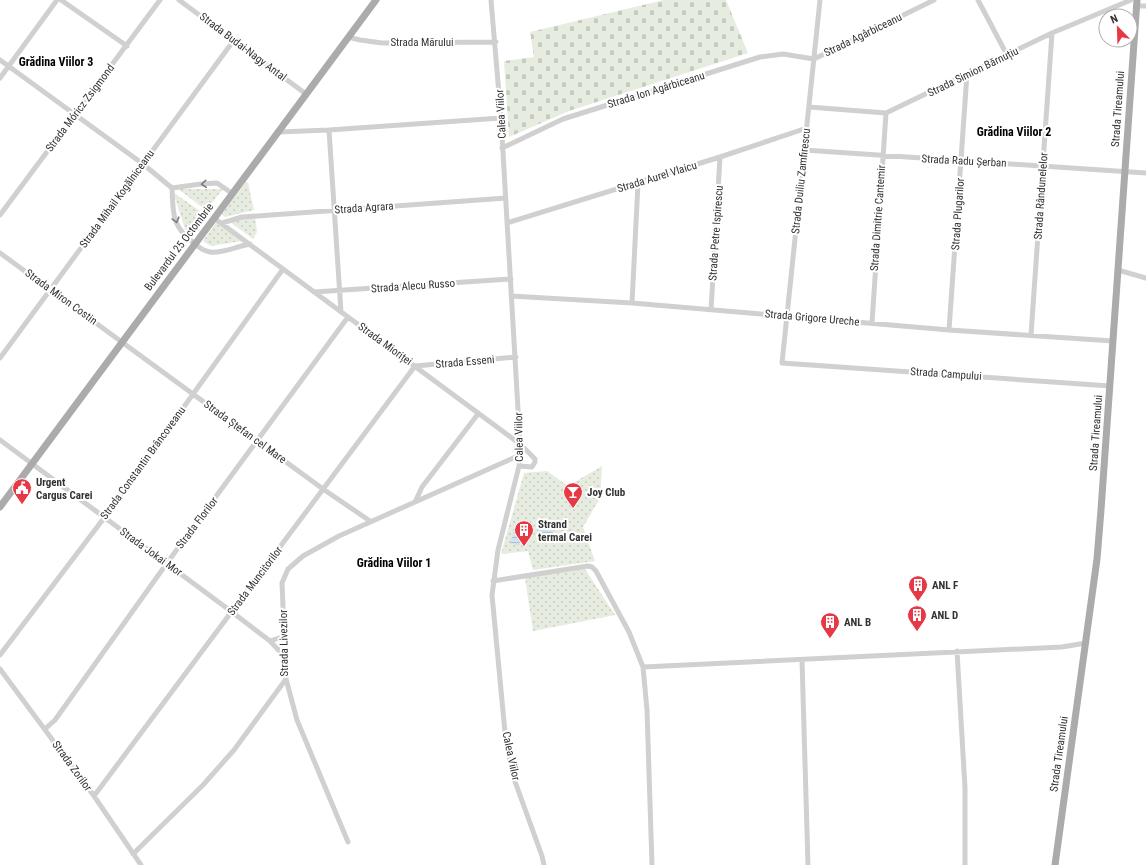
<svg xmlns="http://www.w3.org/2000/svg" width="1146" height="865" font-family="'Roboto Condensed',sans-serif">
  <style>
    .grass { fill: url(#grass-dots) }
    .cemetery { fill: url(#cemetery-stones) }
    .water { fill: url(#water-rules) }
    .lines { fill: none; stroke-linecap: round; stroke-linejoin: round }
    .minor { stroke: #d0d0d0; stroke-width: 5 }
    .major { stroke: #ababab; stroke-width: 7 }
    .oneway { stroke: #7a7a7a }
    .labels { text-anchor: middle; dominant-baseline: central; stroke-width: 4; stroke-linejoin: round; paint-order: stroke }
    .street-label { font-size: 11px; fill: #333; stroke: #fff }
    .poi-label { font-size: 11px; font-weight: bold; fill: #333; stroke: #fff; text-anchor: start }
    .neighbourhood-label { font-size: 12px; font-weight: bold; fill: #000; stroke: #fff }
  </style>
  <defs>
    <pattern id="grass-dots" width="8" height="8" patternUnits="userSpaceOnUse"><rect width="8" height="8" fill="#e6ecdf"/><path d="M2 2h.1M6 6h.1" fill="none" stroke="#c6cbc0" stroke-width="1.8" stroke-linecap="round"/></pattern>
    <pattern id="cemetery-stones" width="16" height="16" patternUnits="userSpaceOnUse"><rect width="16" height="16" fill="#e6ecdf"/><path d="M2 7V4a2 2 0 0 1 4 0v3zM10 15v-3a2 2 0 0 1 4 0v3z" fill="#c6cbc0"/></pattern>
    <pattern id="water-rules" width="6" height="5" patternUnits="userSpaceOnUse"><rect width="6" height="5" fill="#cfe2ee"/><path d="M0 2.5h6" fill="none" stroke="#b2c2cd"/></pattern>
  </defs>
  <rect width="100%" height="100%" fill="#fff"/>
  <!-- grass -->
  <path class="grass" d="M 246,182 L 248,183 L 254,210 L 225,217 L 222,214 Z
    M 178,189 L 223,189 L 206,210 Z
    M 173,192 L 204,214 L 187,235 Z
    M 255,216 L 257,232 L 253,239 L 230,222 Z
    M 217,221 L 242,241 L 211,246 L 203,241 Z
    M 602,466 L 600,498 L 583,527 L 595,561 L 533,570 L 528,551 L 501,554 L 524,473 L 547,471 L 568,486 Z
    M 585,569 L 615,615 L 533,631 L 525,578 Z"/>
  <!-- cemetery -->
  <path class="cemetery" d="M 664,0 L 726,0 L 748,53 L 569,111 L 509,137 L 504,61 L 534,57 L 530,32 Z"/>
  <!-- water -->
  <path class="water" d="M 516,525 L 525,527 L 519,546 L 510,543 Z
    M537 534a8 8 0 1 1 16 0a8 8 0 1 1-16 0Z"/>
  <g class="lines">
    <!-- minor -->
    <path class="minor" d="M 61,0 L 127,46
      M 179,0 L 306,94
      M 491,0 L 501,118 L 520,444 L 519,466 L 498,550 L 492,595 L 506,743 L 513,776 L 542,856 L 544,865
      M 820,0 L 782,363 L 1110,386
      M 978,0 L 1007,55
      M 1137,6 L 1146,6
      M 348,37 L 360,40 L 382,43 L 496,42
      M 814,59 L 934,0
      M 0,60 L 143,164 L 172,188
      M 0,78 L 57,0
      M 809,107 L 886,113 L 1052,33 L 1131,0
      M 329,130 L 341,312
      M 279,132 L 329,130 L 501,118
      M 502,148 L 563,119 L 760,57 L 783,54 L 814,59
      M 804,150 L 1146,173
      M 172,188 C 173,214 172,227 194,243 C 198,247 204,251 210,252 C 222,254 238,246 250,244
      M 172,188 L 201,184 L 217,183 L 233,194
      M 0,215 L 160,0
      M 214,218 L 520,444 L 535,459 L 535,462 L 532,467 L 519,466
      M 222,223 L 242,217 L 506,198
      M 507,223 L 720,157 L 807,128
      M 0,253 L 323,489 L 370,521
      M 1118,270 L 1146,278
      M 314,292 L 511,279
      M 511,296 L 632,303 L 949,330 L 1113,341
      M 632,303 L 638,183
      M 711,310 L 720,157
      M 872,323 L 886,113
      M 949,330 L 967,74
      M 1031,335 L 1052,33
      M 0,358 L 234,40
      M 0,440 L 232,612 L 270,641 L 286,658
      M 416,500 L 422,487 L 478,414
      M 493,581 L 588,566 L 592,567 L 596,571 L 629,632 L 643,667 L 647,710 L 652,865
      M 270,641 L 285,636
      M 957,651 L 965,788 L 965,865
      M 0,655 L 104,518 L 283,269
      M 802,660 L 808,865
      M 643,667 L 1062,647 L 1086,643
      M 0,669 L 94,796 L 141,865
      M 286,679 L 297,720 L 348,842
      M 45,729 L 55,720 L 167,563 L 348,317
      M 94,796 L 415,366 L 516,357
      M 133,854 L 203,785 L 234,750 L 286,679 L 282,583 L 288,569 L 303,556 L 339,536 L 520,455"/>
    <!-- major -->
    <path class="major" d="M 0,507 L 376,0
      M 1055,865 L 1097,559 L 1101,510 L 1137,0"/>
  </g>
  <!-- one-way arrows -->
  <defs><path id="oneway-chevron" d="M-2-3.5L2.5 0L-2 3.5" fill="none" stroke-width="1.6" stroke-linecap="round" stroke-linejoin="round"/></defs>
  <g class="oneway">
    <use href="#oneway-chevron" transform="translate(204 184) rotate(175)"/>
    <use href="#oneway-chevron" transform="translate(176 220) rotate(75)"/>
  </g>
  <!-- icons -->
  <defs>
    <symbol id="civic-pin" viewBox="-11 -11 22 30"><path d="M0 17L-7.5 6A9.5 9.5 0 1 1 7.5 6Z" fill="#e63946" stroke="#fff"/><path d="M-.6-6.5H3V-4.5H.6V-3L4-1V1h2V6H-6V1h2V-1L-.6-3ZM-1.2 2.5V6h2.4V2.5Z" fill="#fff"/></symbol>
    <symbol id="bar-pin" viewBox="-11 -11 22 30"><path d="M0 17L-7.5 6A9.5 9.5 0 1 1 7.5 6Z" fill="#e63946" stroke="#fff"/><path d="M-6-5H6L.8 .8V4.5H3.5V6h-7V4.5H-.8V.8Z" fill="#fff"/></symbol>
    <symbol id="building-pin" viewBox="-11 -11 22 30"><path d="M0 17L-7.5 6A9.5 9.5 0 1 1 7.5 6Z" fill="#e63946" stroke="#fff"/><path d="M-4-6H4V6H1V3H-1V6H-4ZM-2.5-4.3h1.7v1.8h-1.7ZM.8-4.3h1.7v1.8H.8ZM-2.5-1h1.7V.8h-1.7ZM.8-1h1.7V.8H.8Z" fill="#fff"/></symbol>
  </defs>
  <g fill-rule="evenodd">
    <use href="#civic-pin" x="11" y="477" width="22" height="30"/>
    <use href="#bar-pin" x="562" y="481" width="22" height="30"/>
    <use href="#building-pin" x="513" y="519" width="22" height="30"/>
    <use href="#building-pin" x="907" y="574" width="22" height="30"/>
    <use href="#building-pin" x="906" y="604" width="22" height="30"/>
    <use href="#building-pin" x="819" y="611" width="22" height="30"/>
  </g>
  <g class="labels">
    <!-- street labels -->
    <g class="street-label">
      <text transform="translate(863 35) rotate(-26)">Strada Agârbiceanu</text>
      <text x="422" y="42">Strada Mărului</text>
      <text transform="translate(243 47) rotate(37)">Strada Budai-Nagy Antal</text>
      <text transform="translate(973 72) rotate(-26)">Strada Simion Bărnuțiu</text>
      <text transform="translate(656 90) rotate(-17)">Strada Ion Agârbiceanu</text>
      <text transform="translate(80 108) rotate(-53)">Strada Móricz Zsigmond</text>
      <text transform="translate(1118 109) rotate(-86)">Strada Tireamului</text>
      <text transform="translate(501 114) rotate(-93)">Calea Viilor</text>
      <text transform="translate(964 161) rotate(3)">Strada Radu Șerban</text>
      <text transform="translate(657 177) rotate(-17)">Strada Aurel Vlaicu</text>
      <text transform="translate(801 181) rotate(-84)">Strada Duiliu Zamfirescu</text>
      <text transform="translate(1041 196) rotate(-86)">Strada Rândunelelor</text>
      <text transform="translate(117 199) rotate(-54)">Strada Mihail Kogălniceanu</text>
      <text transform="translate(364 208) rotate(-4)">Strada Agrara</text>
      <text transform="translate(958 214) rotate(-86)">Strada Plugarilor</text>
      <text transform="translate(878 218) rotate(-86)">Strada Dimitrie Cantemir</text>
      <text transform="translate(716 233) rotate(-86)">Strada Petre Ispirescu</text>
      <text transform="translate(179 247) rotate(-53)">Bulevardul 25 Octombrie</text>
      <text transform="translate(413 286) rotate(-4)">Strada Alecu Russo</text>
      <text transform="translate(61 297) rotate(36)">Strada Miron Costin</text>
      <text transform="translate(812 318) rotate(5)">Strada Grigore Ureche</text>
      <text transform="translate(385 344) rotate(36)">Strada Mioriței</text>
      <text transform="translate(465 362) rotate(-5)">Strada Esseni</text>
      <text transform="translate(946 374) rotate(4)">Strada Campului</text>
      <text transform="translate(245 432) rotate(36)">Strada Ștefan cel Mare</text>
      <text transform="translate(1096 433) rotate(-86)">Strada Tireamului</text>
      <text transform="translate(519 437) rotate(-91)">Calea Viilor</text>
      <text transform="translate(143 463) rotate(-54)">Strada Constantin Brâncoveanu</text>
      <text transform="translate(197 523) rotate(-53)">Strada Florilor</text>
      <text transform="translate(151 552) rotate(36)">Strada Jokai Mor</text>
      <text transform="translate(255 581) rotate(-53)">Strada Muncitorilor</text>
      <text transform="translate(284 643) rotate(-91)">Strada Livezilor</text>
      <text transform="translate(1059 754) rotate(-82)">Strada Tireamului</text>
      <text transform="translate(511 756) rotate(78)">Calea Viilor</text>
      <text transform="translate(72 766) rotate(54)">Strada Zorilor</text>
    </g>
    <!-- poi labels -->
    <g class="poi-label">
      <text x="36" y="482">Urgent<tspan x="36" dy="13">Cargus Carei</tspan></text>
      <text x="587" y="492">Joy Club</text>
      <text x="538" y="524">Strand<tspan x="538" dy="13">termal Carei</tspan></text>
      <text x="932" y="585">ANL F</text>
      <text x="931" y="615">ANL D</text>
      <text x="844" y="622">ANL B</text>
    </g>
    <!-- neighbourhood labels -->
    <g class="neighbourhood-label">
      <text x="56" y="62">Grădina Viilor 3</text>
      <text x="1014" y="132">Grădina Viilor 2</text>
      <text x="394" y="563">Grădina Viilor 1</text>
    </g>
  </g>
  <!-- north arrow -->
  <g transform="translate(1118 28) rotate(337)"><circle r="19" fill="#ffffff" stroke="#adadad"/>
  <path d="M0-3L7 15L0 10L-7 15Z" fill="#e63946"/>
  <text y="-6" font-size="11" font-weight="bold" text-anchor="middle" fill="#333333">N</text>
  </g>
</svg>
